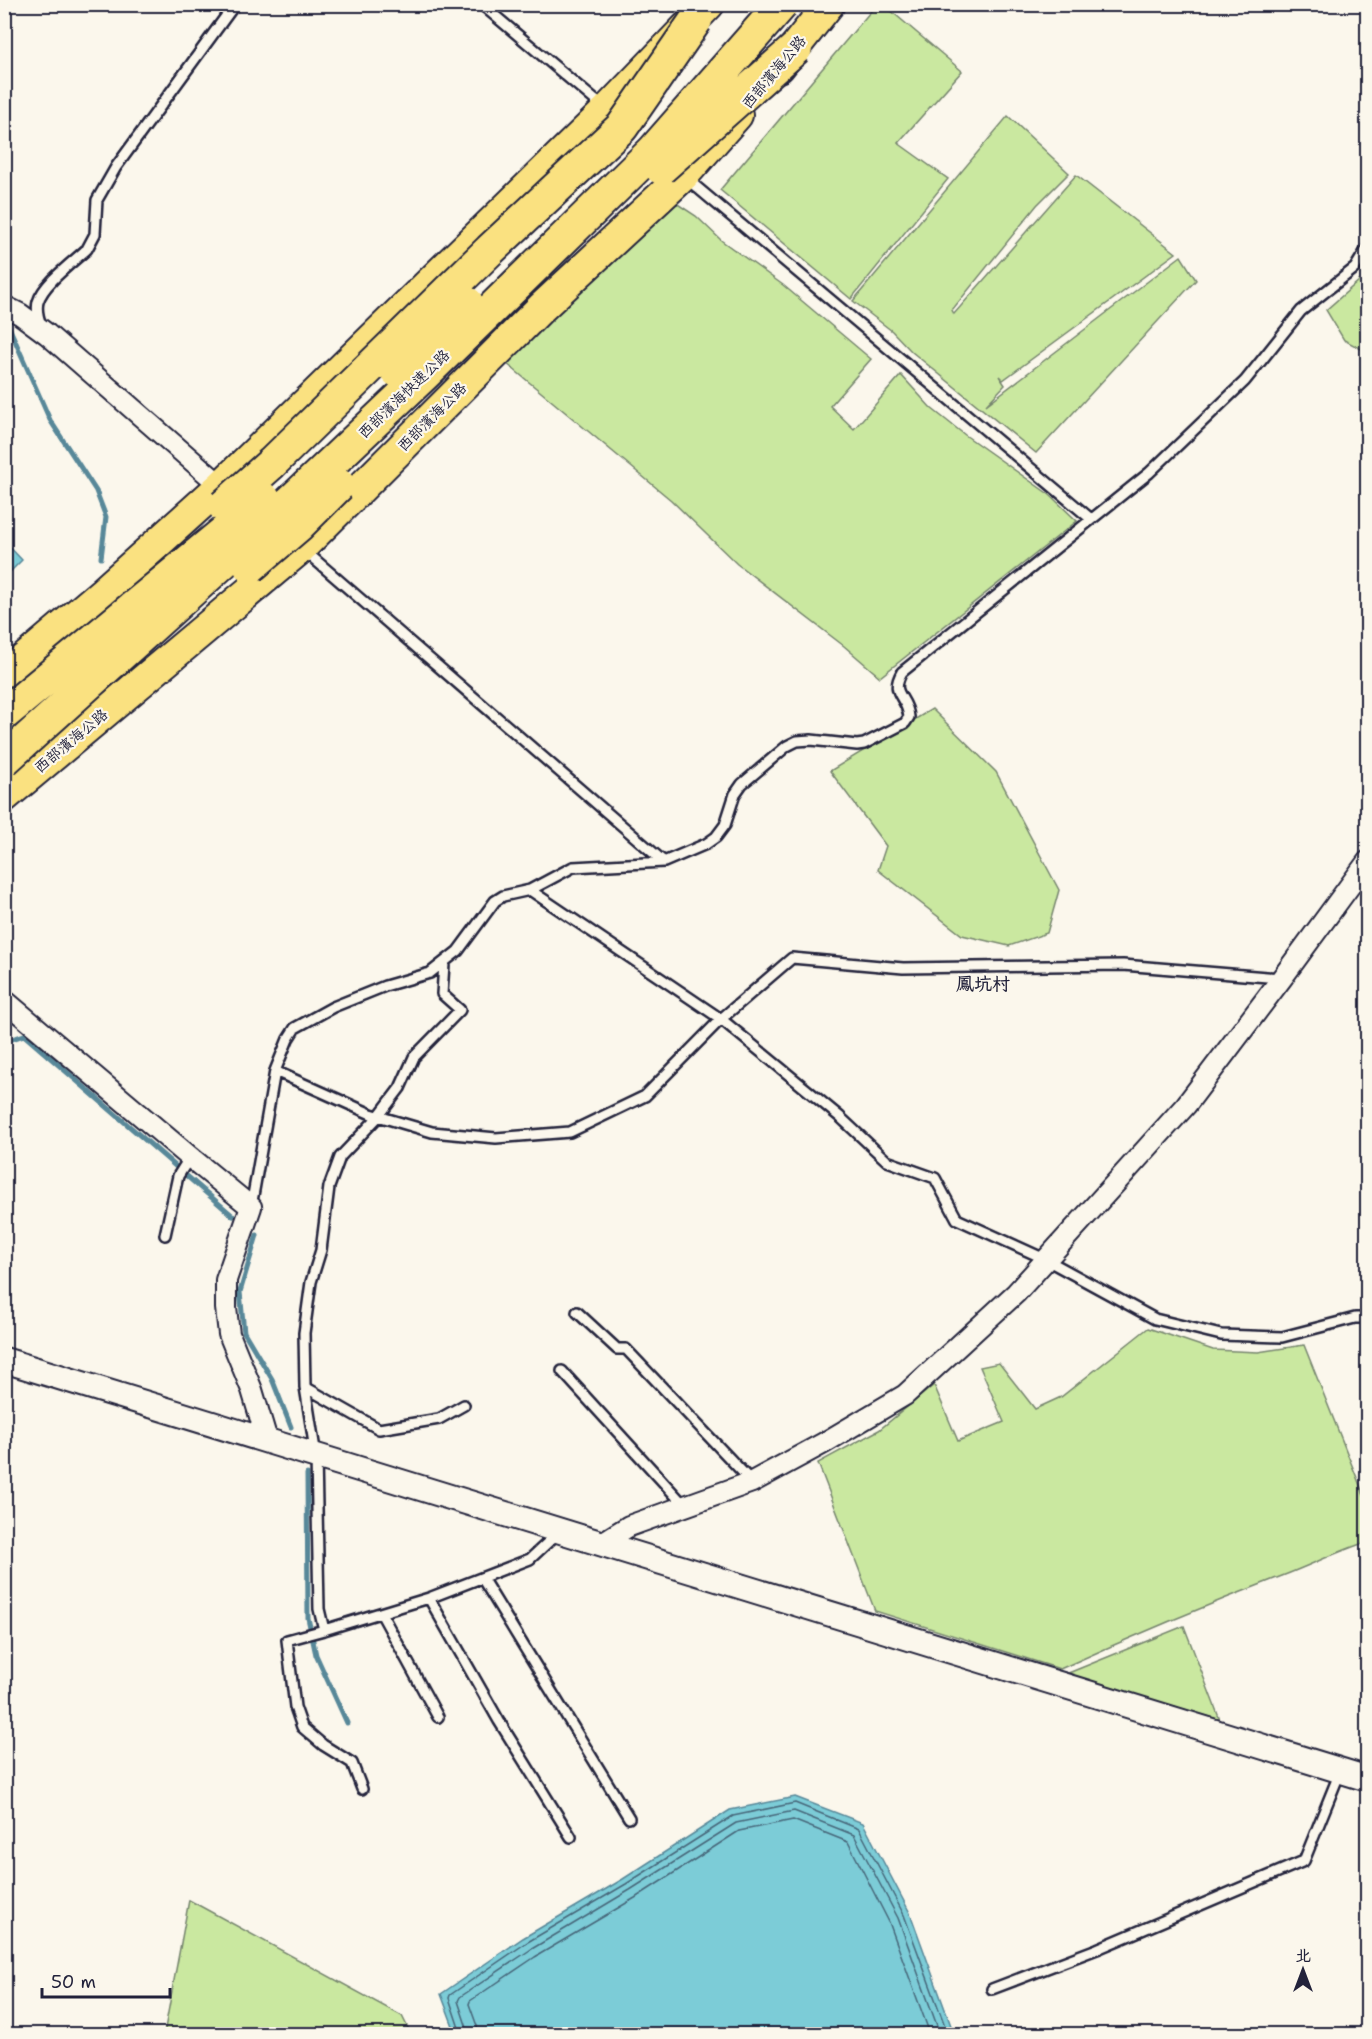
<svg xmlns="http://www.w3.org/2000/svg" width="1372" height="2039" font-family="'Shantell Sans','LXGW WenKai TC',sans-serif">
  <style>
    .green { fill: #cae8a0; stroke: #76856e; stroke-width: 1.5 }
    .water { fill: #7cccd7; stroke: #588899; stroke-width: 1.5 }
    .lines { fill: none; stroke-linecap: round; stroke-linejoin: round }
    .shore { stroke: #466679; stroke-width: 1.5 }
    .stream { stroke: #588899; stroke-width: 5 }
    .service-casing { stroke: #22223b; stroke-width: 14 }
    .minor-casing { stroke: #22223b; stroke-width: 24 }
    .tertiary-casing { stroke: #22223b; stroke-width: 28 }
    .primary-casing { stroke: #22223b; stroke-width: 34 }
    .service { stroke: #fbf7ec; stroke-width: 9 }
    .minor { stroke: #fbf7ec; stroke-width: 20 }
    .tertiary { stroke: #fbf7ec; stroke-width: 24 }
    .primary { stroke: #fae180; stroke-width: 30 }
    .trunk-bridge-casing { stroke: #22223b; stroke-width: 36; stroke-linecap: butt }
    .trunk-bridge { stroke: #fae180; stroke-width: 32 }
    .labels { text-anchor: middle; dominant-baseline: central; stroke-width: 4.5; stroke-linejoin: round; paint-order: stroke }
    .street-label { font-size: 15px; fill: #22223b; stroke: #fbf7ec }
    .quarter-label { font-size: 18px; font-weight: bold; fill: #22223b; stroke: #fbf7ec }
  </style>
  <rect width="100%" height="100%" fill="#fbf7ec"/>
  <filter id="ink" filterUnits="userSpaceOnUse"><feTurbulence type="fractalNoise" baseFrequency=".0167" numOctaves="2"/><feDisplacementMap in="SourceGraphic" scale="12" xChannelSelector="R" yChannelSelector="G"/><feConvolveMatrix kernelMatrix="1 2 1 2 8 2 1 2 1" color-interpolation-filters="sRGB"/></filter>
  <g filter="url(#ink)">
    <!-- green -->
    <path class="green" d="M 876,5 L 884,5 L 962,71 L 898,143 L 948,179 L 851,299 L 720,190 Z
      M 1008,116 L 1069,173 L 1037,205 L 952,310 L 954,314 L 1076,175 L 1176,253 L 1003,380 L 999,376 L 1005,385 L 986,405 L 1181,256 L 1196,280 L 1036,453 L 912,352 L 892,331 L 853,301 Z
      M 667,197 L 696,216 L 722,241 L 783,285 L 871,359 L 830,406 L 854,429 L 901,375 L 931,408 L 965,435 L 1050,495 L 1077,521 L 880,677 L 844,646 L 737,564 L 671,500 L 506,363 Z
      M 1359,281 L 1367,285 L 1367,352 L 1344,340 L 1326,310 Z
      M 932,709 L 996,772 L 1059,890 L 1047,933 L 1009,946 L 962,935 L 878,870 L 886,846 L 830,771 Z
      M 1148,1328 L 1213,1350 L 1258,1352 L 1304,1345 L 1367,1503 L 1367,1542 C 1338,1551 1311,1565 1282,1576 C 1207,1605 1133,1636 1060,1669 L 875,1611 L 818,1463 L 879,1430 L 934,1385 L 958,1441 L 1004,1422 L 980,1367 L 999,1363 L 1035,1409 L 1061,1397 Z
      M 1184,1626 L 1220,1720 L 1066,1674 Z
      M 189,1900 L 402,2016 L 411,2034 L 164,2034 Z"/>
    <!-- water -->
    <path class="water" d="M 4,541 L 22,560 L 5,577 L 4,577 Z
      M 795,1797 L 863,1823 L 910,1913 L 954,2034 L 456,2034 L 441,1994 L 523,1938 L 623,1879 L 730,1810 Z"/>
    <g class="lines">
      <!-- shore -->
      <path class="shore" d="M 461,2034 L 449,1998 L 450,1995 L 526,1943 L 626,1884 L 733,1816 L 795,1803 L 859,1829 L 904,1915 L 948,2034
        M 469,2034 L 458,2001 L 460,1997 L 530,1950 L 630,1890 L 736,1823 L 794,1811 L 854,1835 L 898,1918 L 940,2034
        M 478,2034 L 477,2026 L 469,2004 L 470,2001 L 535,1957 L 635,1898 L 739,1831 L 793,1820 L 848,1842 L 889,1922 L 930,2034"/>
      <!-- stream -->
      <path class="stream" d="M 5,312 L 9,327 L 50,420 L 96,491 L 106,517 L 101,558
        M 4,1042 L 24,1035 L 233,1216
        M 257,1235 L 240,1292 L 244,1332 L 272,1379 L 291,1427
        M 307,1474 L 308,1618 L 316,1655 L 347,1723"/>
      <defs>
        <path id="service" d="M 481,4 L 603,107
          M 687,179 L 1091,519
          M 41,325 C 38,317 36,310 38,302 C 43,284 73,262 87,249 L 95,234 L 97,200 L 116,167 L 235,4
          M 305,551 L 664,862
          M 530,890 L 721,1019 L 840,1117 L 887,1161 L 935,1178 L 957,1219 L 1045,1259 L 1155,1319 L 1221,1335 L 1282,1337 L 1355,1318 L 1368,1318
          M 444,964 L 442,994 L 460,1010 L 414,1057 L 400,1088 L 378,1117 L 340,1157 L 329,1187 L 321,1250 L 311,1282 L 304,1333 L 305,1387 L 316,1456 L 319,1609 L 324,1630 L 429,1598 L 530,1559 L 559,1532
          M 275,1071 L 371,1114 L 432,1132 L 496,1138 L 570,1132 L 645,1096 L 721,1019 L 792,958 L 903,968 L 1123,965 L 1280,978
          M 251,1207 L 275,1071 L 288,1039 L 295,1028 L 333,1007 L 385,986 L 430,973 L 458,951 L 495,901 L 503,896 L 530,890 L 573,867 L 664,862 L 706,844 L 716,837 L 725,825 L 735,794 L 742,784 L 787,746 L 797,741 L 811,740 L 857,745 L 864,744 L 905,723 L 909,717 C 907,695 889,695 902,672 L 1149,473 L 1245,381 L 1301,311 L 1355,268 L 1368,247
          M 165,1235 L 178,1176 L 190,1157
          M 577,1312 L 617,1349 L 626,1349 L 752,1482
          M 562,1371 L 685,1506
          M 305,1387 L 379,1429 L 439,1419 L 464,1405
          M 482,1578 L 629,1818
          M 429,1598 L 499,1721 L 571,1837
          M 381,1613 L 438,1717
          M 324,1630 L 287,1640 L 295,1707 L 302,1727 L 323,1745 L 352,1763 L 362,1789
          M 992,1989 L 1097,1949 L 1304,1861 L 1340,1772"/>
        <path id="minor" d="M 4,306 L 20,314 L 47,334 L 228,492
          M 4,1000 L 190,1157 L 251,1207 L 226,1280 L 226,1308 L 229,1334 L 252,1390 L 267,1440
          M 602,1543 L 629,1526 L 752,1482 L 824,1443 L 905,1395 L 1016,1293 L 1186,1105 L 1282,978 L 1368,861"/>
        <path id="tertiary" d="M 4,1360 L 1368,1779"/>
        <path id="primary" d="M 779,67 L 829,4
          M 4,676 L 103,592 L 220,487 L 607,110 L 709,4
          M 4,797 L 301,548 L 541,308 L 683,176 L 737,115"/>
      </defs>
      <!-- service casing -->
      <use href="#service" class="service-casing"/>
      <!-- minor casing -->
      <use href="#minor" class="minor-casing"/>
      <!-- tertiary casing -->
      <use href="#tertiary" class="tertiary-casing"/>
      <!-- primary casing -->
      <use href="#primary" class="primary-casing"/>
      <!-- service -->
      <use href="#service" class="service"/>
      <!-- minor -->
      <use href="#minor" class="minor"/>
      <!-- tertiary -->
      <use href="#tertiary" class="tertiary"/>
      <!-- primary -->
      <use href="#primary" class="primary"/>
      <defs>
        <path id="trunk-bridge" d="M 661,168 L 796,48
          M 397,371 L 467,303
          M 224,506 L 272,463 L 490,250 L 622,127 L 696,20
          M 250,567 L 299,525 L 339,485
          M 4,714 L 264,499
          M 4,760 L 290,502 L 424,375 L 653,151 L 782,4"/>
      </defs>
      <!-- trunk-bridge casing -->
      <use href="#trunk-bridge" class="trunk-bridge-casing"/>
      <!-- trunk-bridge -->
      <use href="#trunk-bridge" class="trunk-bridge"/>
    </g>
  </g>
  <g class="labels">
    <!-- street labels -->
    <g class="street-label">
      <text transform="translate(774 72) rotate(-50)">西部濱海公路</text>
      <text transform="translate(404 394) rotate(-44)">西部濱海快速公路</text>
      <text transform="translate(432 417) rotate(-45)">西部濱海公路</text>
      <text transform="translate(71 741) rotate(-40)">西部濱海公路</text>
    </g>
    <!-- quarter labels -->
    <g class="quarter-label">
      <text x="983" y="984">鳳坑村</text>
    </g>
  </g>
  <!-- margin -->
  <rect width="1372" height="2039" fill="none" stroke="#fbf7ec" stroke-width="24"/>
  <rect x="12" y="12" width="1348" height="2015" fill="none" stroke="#22223b" stroke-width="2" filter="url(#ink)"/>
  <!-- north arrow -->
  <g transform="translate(1303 1970)" stroke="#fbf7ec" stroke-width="4.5" paint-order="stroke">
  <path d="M0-4.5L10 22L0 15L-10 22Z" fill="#22223b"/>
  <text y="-9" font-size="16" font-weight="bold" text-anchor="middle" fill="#22223b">北</text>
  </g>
  <!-- scale -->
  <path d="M42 1988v9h128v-9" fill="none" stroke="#22223b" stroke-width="3"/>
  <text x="51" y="1988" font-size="18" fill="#22223b" stroke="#fbf7ec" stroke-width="4.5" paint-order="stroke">50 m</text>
</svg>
